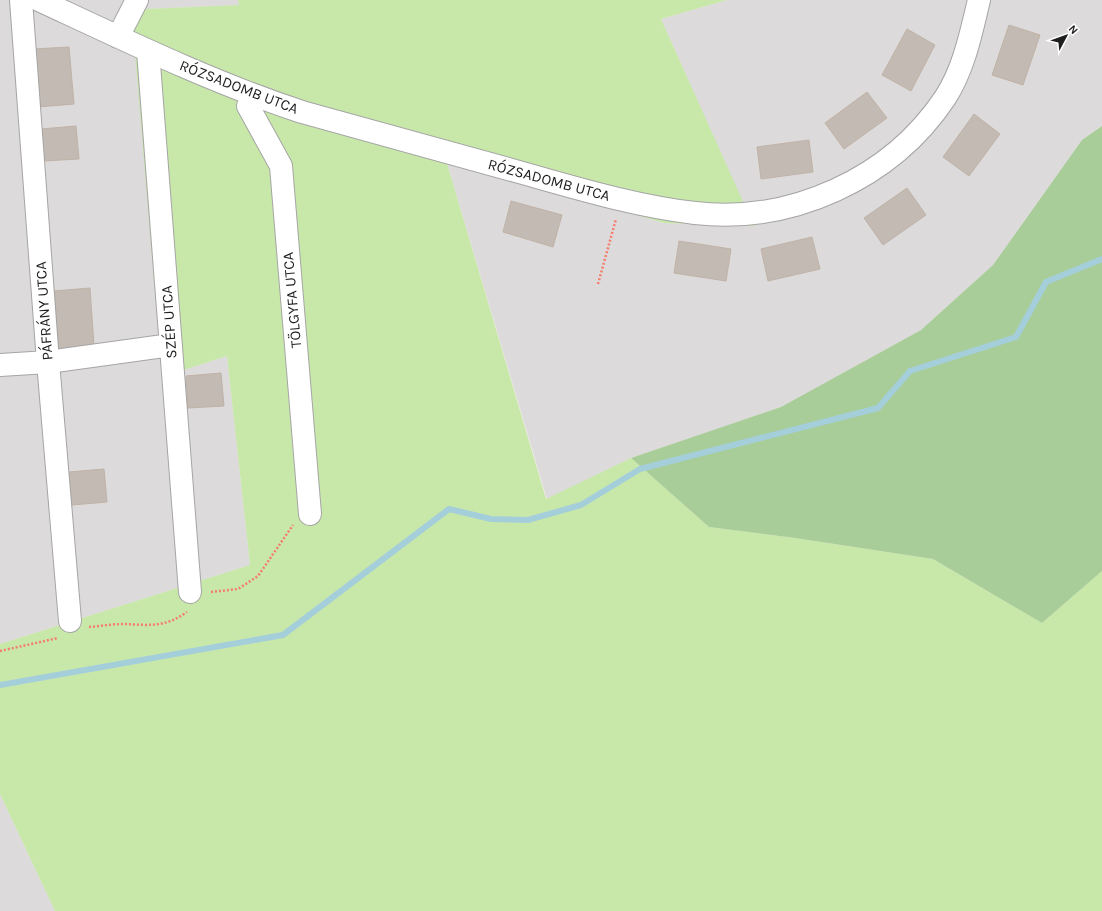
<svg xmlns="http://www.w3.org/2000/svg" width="1102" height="911" font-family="Karla,sans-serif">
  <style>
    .residential { fill: #dcdada }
    .grass { fill: #c8e8aa }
    .forest { fill: #a8cd99 }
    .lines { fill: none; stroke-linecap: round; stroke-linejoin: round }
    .stream { stroke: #a5cedb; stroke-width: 6 }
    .building { fill: #c3bbb3; stroke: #c0b2a6 }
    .minor-casing { stroke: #a5a5a5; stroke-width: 24 }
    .path { stroke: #f67c6d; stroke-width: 2.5; stroke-dasharray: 2 2; stroke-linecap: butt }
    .minor { stroke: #fff; stroke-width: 22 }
    .labels { text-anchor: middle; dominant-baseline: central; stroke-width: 3; stroke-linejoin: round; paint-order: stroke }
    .street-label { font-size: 15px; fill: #1e1e1e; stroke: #fff }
  </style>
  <rect width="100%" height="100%" fill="#eeebe4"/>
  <!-- residential -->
  <path class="residential" d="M 0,0 L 238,0 L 239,5 L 146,9 L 162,377 L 227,356 L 250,565 L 0,644 Z
    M 727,0 L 1102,0 L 1102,126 L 1082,140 L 993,265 L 921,330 L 781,407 L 631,458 L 547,499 L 446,160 L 664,223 L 753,226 L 661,19 Z
    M 0,794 L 55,911 L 0,911 Z"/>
  <!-- grass -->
  <path class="grass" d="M 238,0 L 727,0 L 661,19 L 754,226 L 664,223 L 446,160 L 546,499 L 631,458 L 709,527 L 795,538 L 933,559 L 1042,623 L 1102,571 L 1102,911 L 55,911 L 0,794 L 0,644 L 250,565 L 227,356 L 162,377 L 133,29 L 146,9 L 239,5 Z"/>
  <!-- forest -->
  <path class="forest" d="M 1102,126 L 1102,571 L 1042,623 L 933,559 L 795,538 L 709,527 L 631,458 L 781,407 L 921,330 L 993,265 L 1082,140 Z"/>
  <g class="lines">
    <!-- stream -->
    <path class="stream" d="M 0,685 L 283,635 L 449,509 L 491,519 L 528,520 L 581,505 L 640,469 L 878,408 L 910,371 L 1016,337 L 1046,282 L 1102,259"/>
  </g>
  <!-- building -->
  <path class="building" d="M 1009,25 L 1040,35 L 1023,85 L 992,75 Z
    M 907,29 L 935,45 L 911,91 L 882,75 Z
    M 69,47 L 74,104 L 38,107 L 34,49 Z
    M 867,92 L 887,118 L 844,149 L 825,123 Z
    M 974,114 L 1000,134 L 969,176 L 943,157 Z
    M 76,126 L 79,159 L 43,161 L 41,129 Z
    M 809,140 L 813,172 L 761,179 L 757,147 Z
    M 907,188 L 926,215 L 883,245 L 864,218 Z
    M 511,201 L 562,215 L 553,247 L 503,232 Z
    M 812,237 L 820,269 L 768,281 L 761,249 Z
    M 679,241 L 731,249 L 726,281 L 674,273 Z
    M 90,288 L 94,346 L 59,349 L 54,291 Z
    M 221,373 L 224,406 L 188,408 L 186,376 Z
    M 104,469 L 107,502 L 72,505 L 69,472 Z"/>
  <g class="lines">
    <defs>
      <path id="minor" d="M 21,0 L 48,362 L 70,621
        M 39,0 C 125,40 211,82 302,112 C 374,132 446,152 519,172 C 576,188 635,206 695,213 C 791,224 891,179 945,98 C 964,69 971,33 979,0
        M 118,37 L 137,0
        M 148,51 L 190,592
        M 253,96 L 248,106 L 281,166 L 310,514
        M 0,365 L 48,362 L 171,345"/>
    </defs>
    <!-- minor casing -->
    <use href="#minor" class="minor-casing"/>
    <!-- path -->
    <path class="path" d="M 598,284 L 616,219
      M 211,592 L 238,589 L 258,576 L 293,525
      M 89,627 C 101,626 113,624 124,624 C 150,625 164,628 187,612
      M 0,651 L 58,638"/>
    <!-- minor -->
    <use href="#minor" class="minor"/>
  </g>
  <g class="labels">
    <!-- street labels -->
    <g class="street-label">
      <text transform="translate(239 87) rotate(21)">RÓZSADOMB UTCA</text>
      <text transform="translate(549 180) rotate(15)">RÓZSADOMB UTCA</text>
      <text transform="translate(292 300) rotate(-95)">TÖLGYFA UTCA</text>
      <text transform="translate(44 311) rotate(-94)">PÁFRÁNY UTCA</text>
      <text transform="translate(169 322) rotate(-94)">SZÉP UTCA</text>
    </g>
  </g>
  <!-- north arrow -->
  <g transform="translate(1066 36) rotate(49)" stroke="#ffffff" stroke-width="3" paint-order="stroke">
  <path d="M0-3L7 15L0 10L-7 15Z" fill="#1e1e1e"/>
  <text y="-6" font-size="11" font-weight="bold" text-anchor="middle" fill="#1e1e1e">N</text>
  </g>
</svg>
